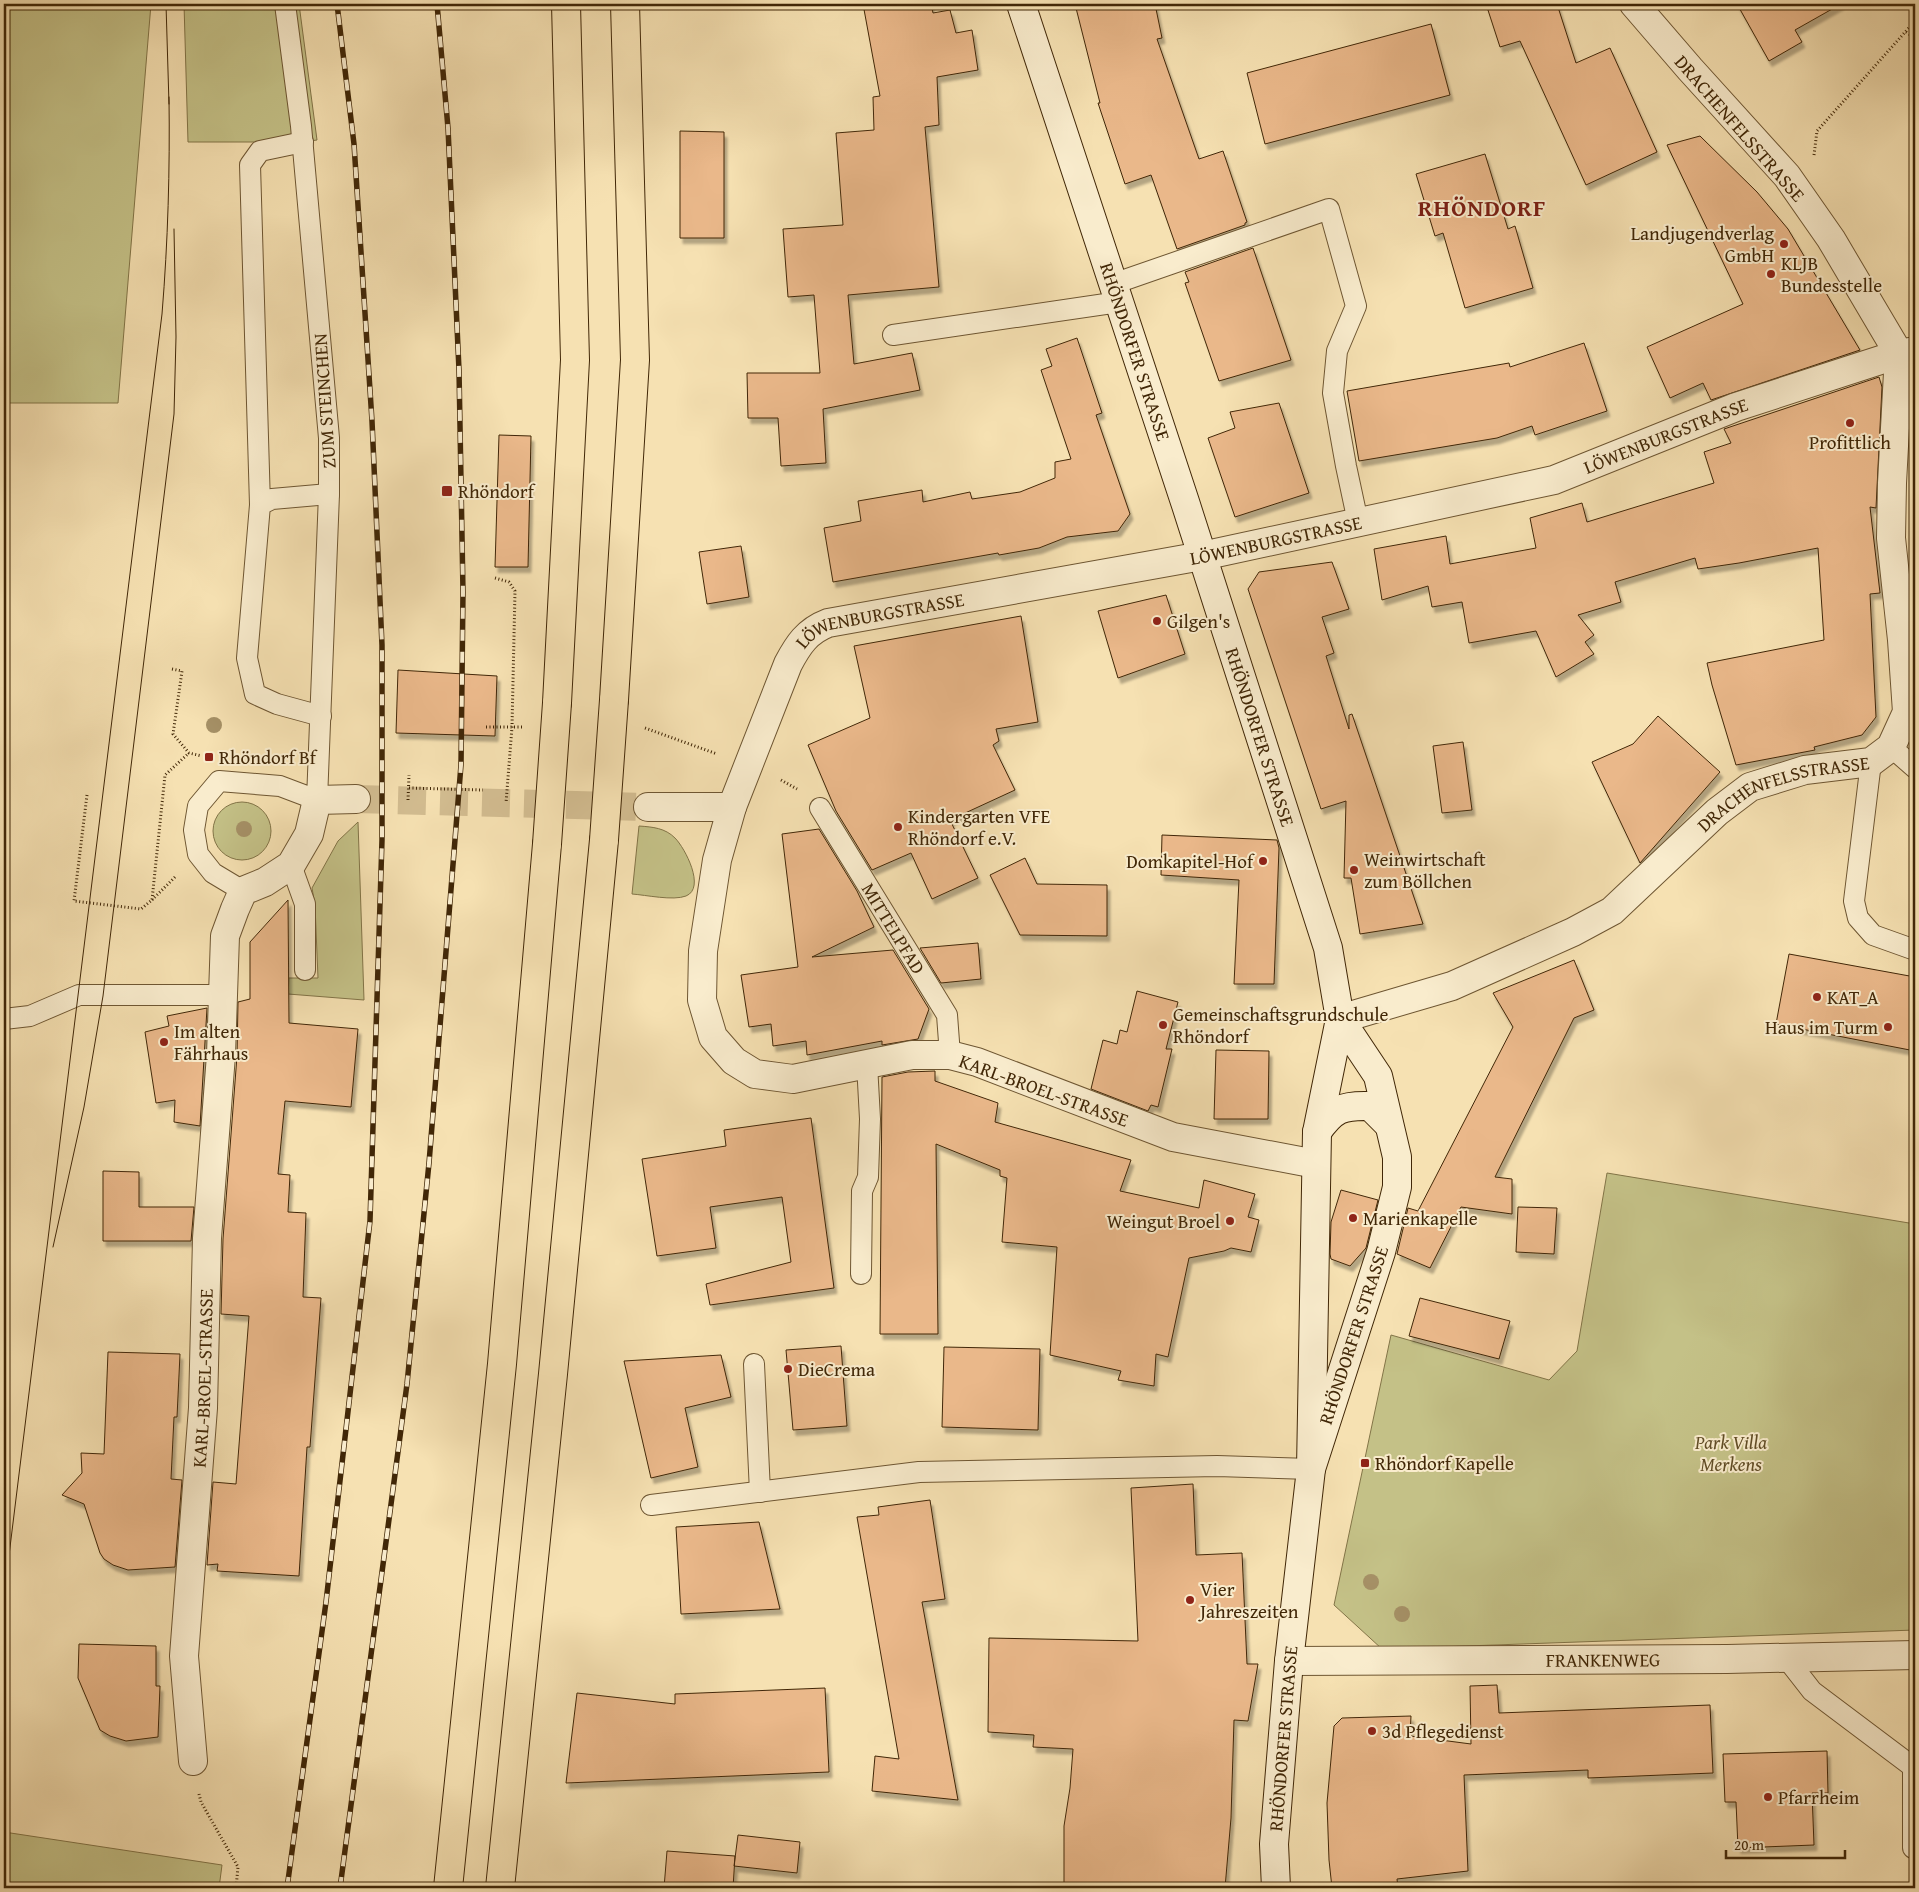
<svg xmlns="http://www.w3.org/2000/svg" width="1919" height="1892" font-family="'Gentium Book Plus',serif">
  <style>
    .green { fill: #c4c187; stroke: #827447 }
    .building { fill: #eab88a; stroke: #412707; filter: url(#shadow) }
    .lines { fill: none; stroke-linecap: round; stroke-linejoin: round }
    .street-tunnel { stroke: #d2bc90; stroke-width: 28; stroke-dasharray: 28 14; stroke-linecap: butt }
    .lane-casing { stroke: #6e5632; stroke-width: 22 }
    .street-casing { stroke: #6e5632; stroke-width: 30 }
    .secondary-casing { stroke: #412707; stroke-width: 30 }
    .highway-casing { stroke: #412707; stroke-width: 30 }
    .path { stroke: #412707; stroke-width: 3; stroke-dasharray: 1 2.5; stroke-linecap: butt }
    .lane { stroke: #f9eccd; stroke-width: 20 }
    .street { stroke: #f9eccd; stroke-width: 28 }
    .secondary { stroke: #f9eccd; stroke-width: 28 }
    .highway { stroke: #f6e1b2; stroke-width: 28 }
    .tram { stroke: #412707; stroke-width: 1 }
    .rail-casing { stroke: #412707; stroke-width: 5.5 }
    .rail { stroke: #f9eccd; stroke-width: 4; stroke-dasharray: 11; stroke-linecap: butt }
    .highway-bridge-casing { stroke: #412707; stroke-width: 30; stroke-linecap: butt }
    .highway-bridge { stroke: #f6e1b2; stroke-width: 28 }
    .tree { fill: #a59066 }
    .poi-dot { fill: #8f2418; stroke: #f9eccd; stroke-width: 2 }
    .labels { text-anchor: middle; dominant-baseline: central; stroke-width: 4; stroke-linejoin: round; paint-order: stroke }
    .street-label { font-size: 19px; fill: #412707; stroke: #f9eccd }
    .poi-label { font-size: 19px; fill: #412707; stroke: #f9eccd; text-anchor: start }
    .park-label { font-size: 19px; font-style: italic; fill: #624e27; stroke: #f9eccd }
    .district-label { font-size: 24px; font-weight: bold; letter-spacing: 1px; fill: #7a1f14; stroke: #f9eccd }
  </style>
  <defs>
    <filter id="shadow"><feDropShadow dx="3" dy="5.5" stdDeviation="1" flood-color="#0004"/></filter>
  </defs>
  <rect width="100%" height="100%" fill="#f6e1b2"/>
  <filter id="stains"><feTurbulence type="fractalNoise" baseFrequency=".004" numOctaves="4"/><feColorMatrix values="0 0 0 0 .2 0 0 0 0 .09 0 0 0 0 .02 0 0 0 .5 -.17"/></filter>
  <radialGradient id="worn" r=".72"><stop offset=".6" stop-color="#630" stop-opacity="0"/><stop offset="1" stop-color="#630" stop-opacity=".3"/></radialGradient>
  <!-- green -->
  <path class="green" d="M 4,4 L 151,4 L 118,403 L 4,403 Z
    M 184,4 L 299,4 L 317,140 L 303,142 L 188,142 Z
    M213 831a29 29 0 1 1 58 0a29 29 0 1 1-58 0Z
    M 358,822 L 364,1000 L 288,994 L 289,978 L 318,978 L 315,905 L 312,888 L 338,841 Z
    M 639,826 C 653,827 665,828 675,838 C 685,848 706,888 686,896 C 673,901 646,895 632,894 Z
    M 1607,1173 L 1915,1224 L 1915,1630 L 1382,1649 L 1334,1605 L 1391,1335 L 1549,1380 L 1577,1351 Z
    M 4,1832 L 222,1865 L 219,1888 L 4,1888 Z"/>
  <!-- building -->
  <path class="building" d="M 863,4 L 931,4 L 933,13 L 950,10 L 956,33 L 972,30 L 978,70 L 937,77 L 939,125 L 925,127 L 939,287 L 848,295 L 854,364 L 912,353 L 920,390 L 823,409 L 826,463 L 781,466 L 778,418 L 748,418 L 747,373 L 820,373 L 814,295 L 788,297 L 783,229 L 843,225 L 836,133 L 874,130 L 873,97 L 880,96 Z
    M 1075,4 L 1155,4 L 1162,38 L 1157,39 L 1199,159 L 1223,151 L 1247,222 L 1245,223 L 1245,225 L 1177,249 L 1151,175 L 1125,184 L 1098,103 L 1100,103 Z
    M 1486,4 L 1557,4 L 1576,63 L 1610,48 L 1657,152 L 1586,185 L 1520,41 L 1500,47 Z
    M 1737,4 L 1841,4 L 1795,30 L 1802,42 L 1769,61 Z
    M 1431,24 L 1450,95 L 1265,144 L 1247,73 Z
    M 680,131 L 724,132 L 724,238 L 680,238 Z
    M 1700,136 L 1757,192 L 1788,229 L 1860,350 L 1711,400 L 1703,383 L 1670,398 L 1647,347 L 1743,304 L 1667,145 Z
    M 1485,154 L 1508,229 L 1515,226 L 1533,288 L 1465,308 L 1443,233 L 1435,236 L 1416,174 Z
    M 1253,248 L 1291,360 L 1219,381 L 1185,283 L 1189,282 L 1185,272 Z
    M 1077,338 L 1102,413 L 1096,415 L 1130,514 L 1118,531 L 1067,537 L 1039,548 L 999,555 L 998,553 L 833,582 L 824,528 L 861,521 L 858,501 L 922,490 L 923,502 L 970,492 L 972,499 L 1020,492 L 1055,478 L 1055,462 L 1071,459 L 1041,370 L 1052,366 L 1046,349 Z
    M 1584,343 L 1607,411 L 1535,435 L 1532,426 L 1497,438 L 1359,461 L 1347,391 L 1509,363 L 1510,367 Z
    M 1879,377 L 1882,387 L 1876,508 L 1870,507 L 1880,593 L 1870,594 L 1876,717 L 1862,735 L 1814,747 L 1815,750 L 1736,765 L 1712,685 L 1707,663 L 1824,640 L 1818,548 L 1739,563 L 1698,569 L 1695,558 L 1615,582 L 1621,602 L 1578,615 L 1594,635 L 1585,642 L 1594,654 L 1556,677 L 1536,631 L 1469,643 L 1462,602 L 1432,607 L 1428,586 L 1382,600 L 1374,549 L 1446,536 L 1450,564 L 1536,548 L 1530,518 L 1582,503 L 1587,522 L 1714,483 L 1704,452 L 1731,443 L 1724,429 Z
    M 1279,403 L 1309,493 L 1235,517 L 1208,438 L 1235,428 L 1230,412 Z
    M 499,435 L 531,436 L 528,567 L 495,567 Z
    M 741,546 L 749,597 L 707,604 L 699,552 Z
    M 1332,562 L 1349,609 L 1322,617 L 1334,653 L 1326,656 L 1349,729 L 1349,715 L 1352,714 L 1423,924 L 1360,934 L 1351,878 L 1344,878 L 1346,801 L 1321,809 L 1248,589 L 1259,572 Z
    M 1166,595 L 1185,654 L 1118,678 L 1098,611 Z
    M 1021,616 L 1038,722 L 996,729 L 999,741 L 993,745 L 1015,790 L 950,820 L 978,878 L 932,899 L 911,853 L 872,870 L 836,811 L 808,745 L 870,718 L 854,646 Z
    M 398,670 L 497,676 L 495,736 L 396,733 Z
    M 1658,716 L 1720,772 L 1640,863 L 1592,762 L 1633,744 Z
    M 1463,742 L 1472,810 L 1442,813 L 1433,746 Z
    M 819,829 L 857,891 L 874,927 L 812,957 L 893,950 L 929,1009 L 918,1039 L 882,1045 L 882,1041 L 807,1055 L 806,1041 L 773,1046 L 771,1024 L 749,1027 L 741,975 L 798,967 L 782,834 Z
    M 1162,835 L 1277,840 L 1279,848 L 1274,984 L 1234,984 L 1239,880 L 1161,875 Z
    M 1025,858 L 1037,884 L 1107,885 L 1107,936 L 1020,935 L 990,875 Z
    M 288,900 L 289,1023 L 358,1029 L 351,1107 L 285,1101 L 278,1174 L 290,1175 L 288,1212 L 306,1213 L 303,1297 L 321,1298 L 310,1447 L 307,1447 L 299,1576 L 217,1571 L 218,1564 L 207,1565 L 213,1482 L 236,1484 L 249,1316 L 221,1314 L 223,1239 L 237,1056 L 238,1002 L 250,999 L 250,942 Z
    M 978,943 L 981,979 L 941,983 L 920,948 Z
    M 1789,954 L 1915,977 L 1915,1051 L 1776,1024 Z
    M 1574,960 L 1594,1010 L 1574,1018 L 1495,1177 L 1512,1179 L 1512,1214 L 1461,1207 L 1430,1268 L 1397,1254 L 1408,1208 L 1418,1211 L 1513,1027 L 1493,993 Z
    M 1137,991 L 1178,1002 L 1166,1049 L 1172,1049 L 1158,1107 L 1151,1105 L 1148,1111 L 1091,1089 L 1103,1040 L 1117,1044 L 1120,1030 L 1127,1032 Z
    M 207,1008 L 200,1126 L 174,1122 L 175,1100 L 156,1103 L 145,1032 L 169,1026 L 167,1016 Z
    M 1216,1050 L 1269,1051 L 1268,1119 L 1214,1119 Z
    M 935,1071 L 935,1081 L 998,1103 L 995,1122 L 1131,1160 L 1120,1191 L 1199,1208 L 1204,1180 L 1255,1194 L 1248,1217 L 1259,1220 L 1251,1252 L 1231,1248 L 1224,1251 L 1189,1258 L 1168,1357 L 1156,1354 L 1154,1386 L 1118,1380 L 1121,1371 L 1050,1355 L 1057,1247 L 1002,1242 L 1007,1178 L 1000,1176 L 1000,1170 L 936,1144 L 938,1334 L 880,1334 L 882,1077 L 908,1072 Z
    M 811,1118 L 834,1288 L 710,1305 L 706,1284 L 791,1262 L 782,1197 L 710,1207 L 716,1248 L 657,1256 L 642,1159 L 726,1146 L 724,1130 Z
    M 103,1171 L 139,1172 L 139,1207 L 194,1207 L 191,1241 L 103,1241 Z
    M 1341,1190 L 1378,1200 L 1366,1248 L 1350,1266 L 1331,1259 L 1330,1254 L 1331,1222 Z
    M 1518,1207 L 1557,1208 L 1554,1254 L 1516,1252 Z
    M 1420,1298 L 1510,1321 L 1499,1359 L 1409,1336 Z
    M 841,1346 L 847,1426 L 793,1430 L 786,1350 Z
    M 944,1347 L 1040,1349 L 1038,1430 L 942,1427 Z
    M 108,1352 L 180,1354 L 177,1417 L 174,1417 L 171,1479 L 182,1480 L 175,1567 L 128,1570 L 113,1565 L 104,1559 L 100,1553 L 84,1504 L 62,1495 L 82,1473 L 81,1453 L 104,1454 Z
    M 721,1355 L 731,1397 L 685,1408 L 698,1467 L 651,1478 L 624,1361 Z
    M 1193,1484 L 1196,1555 L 1242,1553 L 1247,1664 L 1258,1664 L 1248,1721 L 1234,1720 L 1231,1818 L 1225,1888 L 1064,1888 L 1064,1826 L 1070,1788 L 1073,1749 L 1033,1747 L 1034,1735 L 988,1732 L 989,1638 L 1138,1641 L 1131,1488 Z
    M 930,1500 L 945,1599 L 922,1602 L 958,1800 L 872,1791 L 875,1756 L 899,1759 L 857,1517 L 879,1515 L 878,1507 Z
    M 759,1522 L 780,1609 L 681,1614 L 676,1527 Z
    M 79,1644 L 156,1646 L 156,1686 L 160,1686 L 158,1737 L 126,1741 L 110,1736 L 100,1730 L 78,1678 Z
    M 1497,1685 L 1499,1713 L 1710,1705 L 1713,1773 L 1588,1778 L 1588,1770 L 1464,1775 L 1468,1871 L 1397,1879 L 1398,1888 L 1332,1888 L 1329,1860 L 1327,1803 L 1334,1726 L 1342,1718 L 1411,1716 L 1410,1736 L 1471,1744 L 1470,1686 Z
    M 825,1688 L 829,1772 L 566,1783 L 577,1693 L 675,1704 L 675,1694 Z
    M 1827,1751 L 1828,1793 L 1812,1793 L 1814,1845 L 1738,1848 L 1736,1802 L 1725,1802 L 1723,1754 Z
    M 738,1835 L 800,1842 L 797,1873 L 734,1866 Z
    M 667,1851 L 735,1856 L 733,1888 L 664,1888 Z"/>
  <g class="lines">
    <!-- street-tunnel -->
    <path class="street-tunnel" d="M 356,799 L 648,807"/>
    <defs>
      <g id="lane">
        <path d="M 1113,284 L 1329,209 L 1356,306 L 1337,351 L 1333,393 L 1346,466 L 1358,522"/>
        <path d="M 893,335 L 1119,302"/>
        <path d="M 260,505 L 250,165 L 260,151 L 303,142"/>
        <path d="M 321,716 L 277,704 L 255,694 L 247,658 L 260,505 L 272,499 L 329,494"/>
        <path d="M 1891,747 L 1915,768"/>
        <path d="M 1871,762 L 1854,901 L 1858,918 L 1873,935 L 1915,950"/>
        <path id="s1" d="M 820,808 L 947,1015 L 950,1055"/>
        <path d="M 291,865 L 305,904 L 305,970"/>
        <path d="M 243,891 L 213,873 L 198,854 L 194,830 L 198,806 L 219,781 L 280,786 L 317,800 L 329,494 L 329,438 L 301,126 L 285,4"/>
        <path d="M 4,1019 L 30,1016 L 79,995 L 223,995"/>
        <path d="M 861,1274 L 862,1191 L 868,1177 L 870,1119 L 867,1064"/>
        <path d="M 754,1364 L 760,1492"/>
        <path d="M 651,1505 L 919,1472 L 1217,1466 L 1311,1469"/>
        <path d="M 1787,1659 L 1812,1691 L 1913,1767 L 1915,1760"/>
        <path d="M 1913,1848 L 1913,1767"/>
      </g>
      <g id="street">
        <path d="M 648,807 L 732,807"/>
        <path id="s2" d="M 1340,1019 L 1452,986 L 1573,932 L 1612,911 L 1717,812 L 1750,787 L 1805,770 L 1871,762 L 1891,747 L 1907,712 L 1902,640 L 1891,538 L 1892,483 L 1899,354 L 1831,239 L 1787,176 L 1690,69 L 1634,4"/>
        <path id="s3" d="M 1316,1164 L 1173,1137 L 977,1062 L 950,1055 L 912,1055 L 793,1079 L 755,1074 L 734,1061 L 713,1037 L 702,1000 L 703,951 L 717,860 L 732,807 L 788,664 C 798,645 807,631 828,623 L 1202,556 L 1554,480 L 1736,407 L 1899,354 L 1915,351"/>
        <path id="s4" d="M 1289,1661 L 1727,1659 L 1915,1655"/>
        <path id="s5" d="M 193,1761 L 184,1656 L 203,1408 L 207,1238 L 221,1055 L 225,936 L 235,909 L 243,891 L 265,882 L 291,865 L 309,834 L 317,800 L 356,799"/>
      </g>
      <g id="secondary">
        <path id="s6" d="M 1021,4 L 1185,502 L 1328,948 L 1340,1019 L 1378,1076 L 1397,1157 L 1397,1187 L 1381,1252 L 1311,1469"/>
        <path d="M 1317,1132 C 1333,1109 1342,1105 1370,1106 L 1388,1124"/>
        <path id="s7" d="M 1276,1888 L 1274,1844 L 1289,1661 L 1311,1469 L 1317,1132 L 1340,1019"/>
      </g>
      <path id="highway" d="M 614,700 L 635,360 L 625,4
        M 557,703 L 575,360 L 566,4
        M 448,1888 L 502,1364 L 547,844
        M 500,1888 L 553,1374 L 604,840"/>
    </defs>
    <!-- lane casing -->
    <use href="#lane" class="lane-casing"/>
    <!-- street casing -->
    <use href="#street" class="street-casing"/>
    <!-- secondary casing -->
    <use href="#secondary" class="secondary-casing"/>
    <!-- highway casing -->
    <use href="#highway" class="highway-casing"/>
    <!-- path -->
    <path class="path" d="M 1906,32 L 1915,38
      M 1814,155 L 1817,131 L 1915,21
      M 495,578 L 509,582 L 515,591 L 512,727 L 506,803
      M 172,669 L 182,671 L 173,734 L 189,753 L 202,756
      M 486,727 L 522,727
      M 645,728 L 717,754
      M 781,780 L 797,789
      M 409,788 L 483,790
      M 87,795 L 74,901 L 141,909 L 152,900 L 165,775 L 189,753
      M 408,800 L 409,775
      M 152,900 L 176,876
      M 199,1794 L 201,1802 L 238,1867 L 236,1888"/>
    <!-- lane -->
    <use href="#lane" class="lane"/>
    <!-- street -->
    <use href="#street" class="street"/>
    <!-- secondary -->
    <use href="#secondary" class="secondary"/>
    <!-- highway -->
    <use href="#highway" class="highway"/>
    <!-- tram -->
    <path class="tram" d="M 166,4 L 169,104
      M 53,1247 L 84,1107 L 103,996 L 174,414 L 176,337 L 174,229
      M 4,1596 L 162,314 C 168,241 170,170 169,97"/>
    <defs>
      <path id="rail" d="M 287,1888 L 326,1602 L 370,1221 L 382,840 L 382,645 L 372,421 L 354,144 L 337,4
        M 340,1888 L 407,1384 L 429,1163 L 461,765 L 463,592 L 459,370 L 448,128 L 437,4"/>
    </defs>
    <!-- rail casing -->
    <use href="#rail" class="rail-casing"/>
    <!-- rail -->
    <use href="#rail" class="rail"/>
    <defs>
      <path id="highway-bridge" d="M 604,840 L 614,700
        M 547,844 L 557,703"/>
    </defs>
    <!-- highway-bridge casing -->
    <use href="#highway-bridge" class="highway-bridge-casing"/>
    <!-- highway-bridge -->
    <use href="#highway-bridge" class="highway-bridge"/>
  </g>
  <!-- trees -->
  <g class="tree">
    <circle cx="214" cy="725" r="8"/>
    <circle cx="244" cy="829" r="8"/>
    <circle cx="1371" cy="1582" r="8"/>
    <circle cx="1402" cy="1614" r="8"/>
  </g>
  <!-- markers -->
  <g class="poi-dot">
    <circle cx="1784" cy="244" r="5"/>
    <circle cx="1771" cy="274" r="5"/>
    <circle cx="1850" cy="423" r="5"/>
    <rect x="441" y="485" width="12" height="12" rx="2.5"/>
    <circle cx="1157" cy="621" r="5"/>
    <rect x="204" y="752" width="10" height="10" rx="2.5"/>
    <circle cx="898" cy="827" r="5"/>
    <circle cx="1263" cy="861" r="5"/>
    <circle cx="1354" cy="870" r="5"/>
    <circle cx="1817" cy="997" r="5"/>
    <circle cx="1163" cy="1025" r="5"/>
    <circle cx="1888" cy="1027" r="5"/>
    <circle cx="164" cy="1042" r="5"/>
    <circle cx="1353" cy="1218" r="5"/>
    <circle cx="1230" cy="1221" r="5"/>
    <circle cx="788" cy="1369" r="5"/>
    <rect x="1360" y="1458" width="10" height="10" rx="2.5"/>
    <circle cx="1190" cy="1600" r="5"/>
    <circle cx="1372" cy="1731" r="5"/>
    <circle cx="1768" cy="1797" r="5"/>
  </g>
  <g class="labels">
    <!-- street labels -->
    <g class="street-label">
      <text transform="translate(1740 128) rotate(49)">DRACHENFELSSTRASSE</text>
      <text stroke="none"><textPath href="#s6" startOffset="366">RHÖNDORFER STRASSE</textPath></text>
      <text transform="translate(324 401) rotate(-94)">ZUM STEINCHEN</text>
      <text stroke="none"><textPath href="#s3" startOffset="1945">LÖWENBURGSTRASSE</textPath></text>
      <text stroke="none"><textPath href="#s3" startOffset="1540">LÖWENBURGSTRASSE</textPath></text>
      <text stroke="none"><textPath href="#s3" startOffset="1135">LÖWENBURGSTRASSE</textPath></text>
      <text stroke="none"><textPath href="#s6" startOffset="771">RHÖNDORFER STRASSE</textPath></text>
      <text stroke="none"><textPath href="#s2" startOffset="508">DRACHENFELSSTRASSE</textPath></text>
      <text stroke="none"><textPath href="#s1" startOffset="141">MITTELPFAD</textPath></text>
      <text transform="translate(1044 1090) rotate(20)">KARL-BROEL-STRASSE</text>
      <text transform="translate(1353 1335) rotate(-72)">RHÖNDORFER STRASSE</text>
      <text stroke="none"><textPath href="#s5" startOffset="384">KARL-BROEL-STRASSE</textPath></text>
      <text stroke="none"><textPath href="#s4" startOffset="314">FRANKENWEG</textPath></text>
      <text stroke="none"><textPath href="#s7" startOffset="150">RHÖNDORFER STRASSE</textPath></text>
    </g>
    <!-- poi labels -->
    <g class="poi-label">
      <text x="1774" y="233" text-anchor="end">Landjugendverlag<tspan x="1774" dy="22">GmbH</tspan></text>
      <text x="1781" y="263">KLJB<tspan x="1781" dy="22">Bundesstelle</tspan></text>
      <text x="1850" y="442" text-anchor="middle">Profittlich</text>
      <text x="458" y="491">Rhöndorf</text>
      <text x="1167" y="621">Gilgen's</text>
      <text x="219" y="757">Rhöndorf Bf</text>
      <text x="908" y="816">Kindergarten VFE<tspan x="908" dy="22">Rhöndorf e.V.</tspan></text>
      <text x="1364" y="859">Weinwirtschaft<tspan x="1364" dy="22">zum Böllchen</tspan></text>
      <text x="1253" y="861" text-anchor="end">Domkapitel-Hof</text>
      <text x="1827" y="997">KAT_A</text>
      <text x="1173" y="1014">Gemeinschaftsgrundschule<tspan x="1173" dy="22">Rhöndorf</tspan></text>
      <text x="1878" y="1027" text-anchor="end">Haus im Turm</text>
      <text x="174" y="1031">Im alten<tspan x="174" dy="22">Fährhaus</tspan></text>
      <text x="1363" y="1218">Marienkapelle</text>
      <text x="1220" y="1221" text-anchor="end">Weingut Broel</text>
      <text x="798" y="1369">DieCrema</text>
      <text x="1375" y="1463">Rhöndorf Kapelle</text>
      <text x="1200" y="1589">Vier<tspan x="1200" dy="22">Jahreszeiten</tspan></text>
      <text x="1382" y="1731">3d Pflegedienst</text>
      <text x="1778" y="1797">Pfarrheim</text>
    </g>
    <!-- park labels -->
    <g class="park-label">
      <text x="1731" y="1442">Park Villa<tspan x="1731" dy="22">Merkens</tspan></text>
    </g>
    <!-- district labels -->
    <g class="district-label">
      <text x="1482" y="207">RHÖNDORF</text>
    </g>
  </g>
  <!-- margin -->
  <rect width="1919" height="1892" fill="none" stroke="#f6e1b2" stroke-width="20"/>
  <rect x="5" y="5" width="1909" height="1882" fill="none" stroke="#412707" stroke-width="2.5"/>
  <rect x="10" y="10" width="1899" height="1872" fill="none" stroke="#412707"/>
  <!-- scale -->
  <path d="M1726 1850v8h119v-8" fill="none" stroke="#412707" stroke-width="2.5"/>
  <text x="1734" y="1850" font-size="15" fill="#412707" stroke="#f9eccd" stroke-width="4" paint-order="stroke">20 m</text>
  <rect width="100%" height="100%" filter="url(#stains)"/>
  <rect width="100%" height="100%" fill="url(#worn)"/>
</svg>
